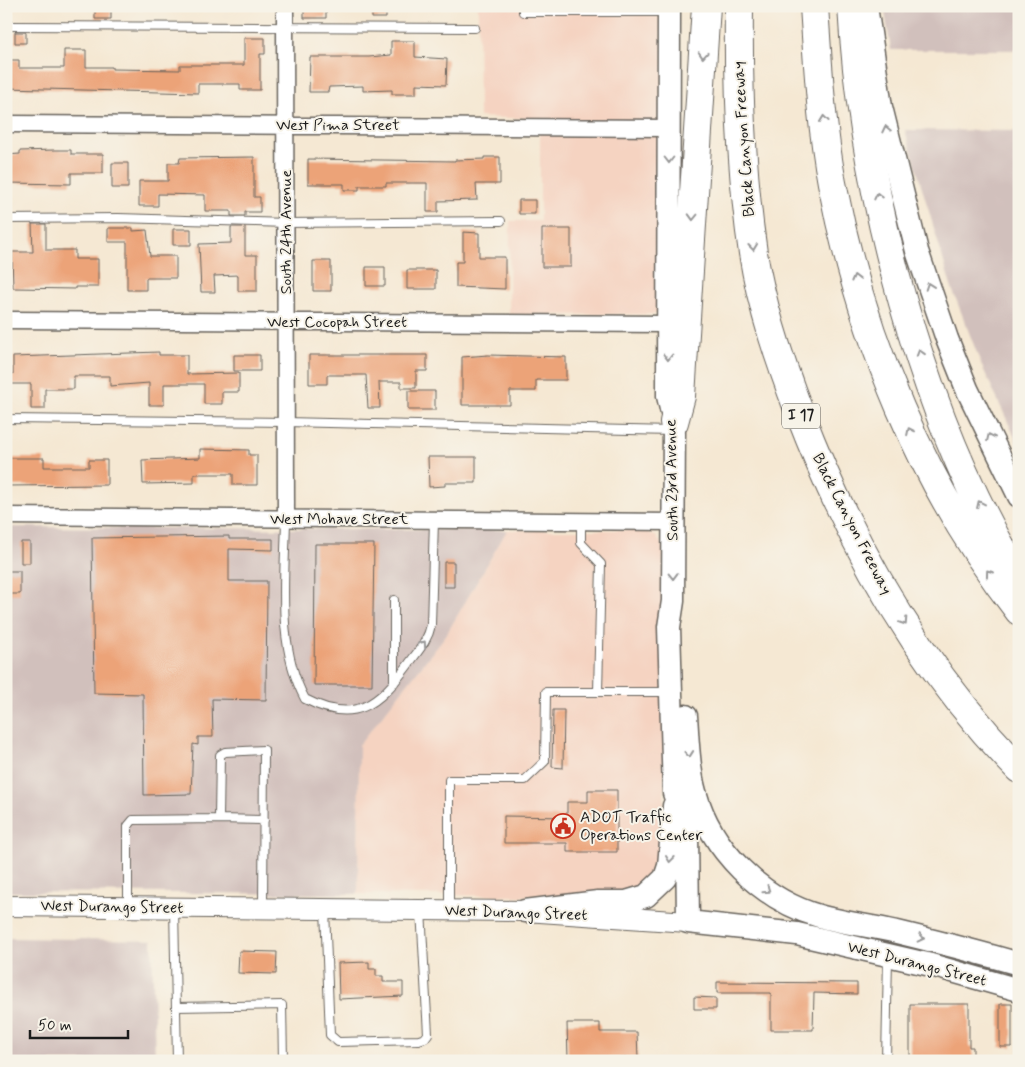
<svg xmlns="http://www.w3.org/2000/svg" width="1025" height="1067" font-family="Mynerve,sans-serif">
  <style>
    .built { fill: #f5d3c1 }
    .industrial { fill: #d1c0bc }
    .building { fill: #eca378 }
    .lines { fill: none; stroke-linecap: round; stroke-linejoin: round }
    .service-casing { stroke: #68635c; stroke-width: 10 }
    .minor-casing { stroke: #68635c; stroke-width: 19 }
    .tertiary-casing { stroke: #68635c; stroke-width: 22 }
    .secondary-casing { stroke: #68635c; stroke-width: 25 }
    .motorway-casing { stroke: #68635c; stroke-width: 30 }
    .service { stroke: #fff; stroke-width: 8 }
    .minor { stroke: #fff; stroke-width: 16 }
    .tertiary { stroke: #fff; stroke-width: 20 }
    .secondary { stroke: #fff; stroke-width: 22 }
    .motorway { stroke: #fff; stroke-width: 28 }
    .oneway { stroke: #999 }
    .labels { text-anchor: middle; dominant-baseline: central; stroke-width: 4; stroke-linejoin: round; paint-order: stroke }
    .shield { fill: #f7f3e8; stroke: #5e5c59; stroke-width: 1 }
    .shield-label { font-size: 15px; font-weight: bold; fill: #1c1c1c }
    .street-label { font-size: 16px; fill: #1c1c1c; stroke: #f7f3e8 }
    .poi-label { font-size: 16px; fill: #1c1c1c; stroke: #f7f3e8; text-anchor: start }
  </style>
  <rect width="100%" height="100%" fill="#f7f3e8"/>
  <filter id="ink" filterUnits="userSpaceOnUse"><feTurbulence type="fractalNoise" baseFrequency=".02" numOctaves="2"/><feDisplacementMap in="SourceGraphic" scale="10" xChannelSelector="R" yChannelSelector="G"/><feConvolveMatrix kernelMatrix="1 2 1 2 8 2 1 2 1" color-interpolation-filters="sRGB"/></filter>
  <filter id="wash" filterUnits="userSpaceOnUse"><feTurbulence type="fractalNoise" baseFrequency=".0096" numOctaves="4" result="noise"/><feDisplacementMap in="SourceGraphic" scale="20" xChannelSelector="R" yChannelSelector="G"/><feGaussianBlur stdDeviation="1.12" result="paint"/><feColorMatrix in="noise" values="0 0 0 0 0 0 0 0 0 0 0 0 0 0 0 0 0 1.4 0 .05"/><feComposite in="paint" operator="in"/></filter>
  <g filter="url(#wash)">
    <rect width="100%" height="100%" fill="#f5e8d3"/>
    <!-- built -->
    <path class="built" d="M 478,6 L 664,6 L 662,314 L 509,315 L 510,221 L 540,221 L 540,119 L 479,117 Z
      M 507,530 L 642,530 L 656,536 L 664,549 L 664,859 L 647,887 L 604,897 L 358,894 L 359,745 L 446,635 Z"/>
    <!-- industrial -->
    <path class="industrial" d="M 884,6 L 1019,6 L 1019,50 L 891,50 Z
      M 905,130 L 1019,131 L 1019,446 L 982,366 L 951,286 Z
      M 6,527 L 507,530 L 446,635 L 359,745 L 358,894 L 6,892 Z
      M 6,938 L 152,940 L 155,1061 L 6,1061 Z"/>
    <g id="blocks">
      <!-- building -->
      <path class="building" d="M 95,6 L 111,6 L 111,19 L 95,19 Z
        M 304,6 L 326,6 L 326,18 L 304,18 Z
        M 372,6 L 386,6 L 386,18 L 372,18 Z
        M 15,32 L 26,32 L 26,43 L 15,43 Z
        M 244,38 L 265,38 L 265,54 L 260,54 L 260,90 L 240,90 L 240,84 L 198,84 L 198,93 L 6,88 L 6,60 L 19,60 L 19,68 L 64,68 L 64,50 L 86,50 L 86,67 L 112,67 L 112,69 L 180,70 L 180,65 L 244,65 Z
        M 391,41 L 415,41 L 415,57 L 447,59 L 446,85 L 416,84 L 416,94 L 392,94 L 392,90 L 363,91 L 363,86 L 329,87 L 328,92 L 309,92 L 310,57 L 369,57 L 391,55 Z
        M 54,150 L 71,150 L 71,154 L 103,154 L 103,173 L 71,173 L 71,184 L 6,183 L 6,155 L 20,154 L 20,151 Z
        M 254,157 L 254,197 L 260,197 L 260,212 L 245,212 L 245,216 L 231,216 L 231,211 L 205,211 L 205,195 L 158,194 L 158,206 L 139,206 L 139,181 L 168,181 L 168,163 L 179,163 L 180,158 Z
        M 484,157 L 500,157 L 500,184 L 476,184 L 477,200 L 438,201 L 438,212 L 427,212 L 427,183 L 386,183 L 386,186 L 359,186 L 359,190 L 344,190 L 344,184 L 308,184 L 308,159 L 455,161 L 455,160 L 484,159 Z
        M 112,163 L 128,163 L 128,188 L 112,188 Z
        M 519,200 L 535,200 L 535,214 L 519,214 Z
        M 32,224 L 46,224 L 46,250 L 75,250 L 75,259 L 98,259 L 98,287 L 75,287 L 75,289 L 13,288 L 12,252 L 33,252 Z
        M 231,227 L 245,227 L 245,255 L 257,255 L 257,291 L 238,291 L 238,275 L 214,276 L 215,292 L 201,292 L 199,244 L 231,243 Z
        M 108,228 L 133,228 L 133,231 L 147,230 L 150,256 L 176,256 L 176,278 L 146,278 L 146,290 L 127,290 L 127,242 L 108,242 Z
        M 173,229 L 191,229 L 191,245 L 173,245 Z
        M 542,229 L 571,229 L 571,267 L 542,267 Z
        M 463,232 L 479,233 L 479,257 L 505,257 L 505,289 L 456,287 L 456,262 L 463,262 Z
        M 313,261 L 331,261 L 331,291 L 313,291 Z
        M 366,267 L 385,267 L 385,286 L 366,286 Z
        M 407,270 L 436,270 L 436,289 L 407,289 Z
        M 159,352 L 159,355 L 187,355 L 187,374 L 239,373 L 239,392 L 222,392 L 222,404 L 204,404 L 204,384 L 164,384 L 164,405 L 149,405 L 149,383 L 110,386 L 110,376 L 74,376 L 74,389 L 45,389 L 45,409 L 31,409 L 31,384 L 7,384 L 7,374 L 13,374 L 13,357 Z
        M 234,355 L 260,355 L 260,371 L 234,371 Z
        M 309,355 L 427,355 L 427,371 L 416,371 L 416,388 L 401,388 L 401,382 L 379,382 L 380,408 L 368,408 L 366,375 L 327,375 L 327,384 L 309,384 Z
        M 488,355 L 566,357 L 566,380 L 536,380 L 536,391 L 510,391 L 510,405 L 462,405 L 462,357 Z
        M 408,391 L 435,391 L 435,410 L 408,410 Z
        M 200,449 L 249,450 L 249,455 L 257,455 L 257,485 L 233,485 L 233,474 L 194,474 L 194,483 L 143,484 L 142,460 L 200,458 Z
        M 428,457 L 476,457 L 476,483 L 445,483 L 445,486 L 429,487 Z
        M 6,458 L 44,458 L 44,467 L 89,467 L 89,460 L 107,460 L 107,485 L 6,486 Z
        M 229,536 L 229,539 L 273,539 L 273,550 L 229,549 L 229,581 L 267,581 L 266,700 L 212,699 L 213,737 L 198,737 L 198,745 L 193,744 L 191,794 L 144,795 L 143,694 L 94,693 L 92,538 Z
        M 21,542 L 30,542 L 30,563 L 21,563 Z
        M 315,544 L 374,544 L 372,685 L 314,685 Z
        M 444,562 L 454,562 L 454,587 L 444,587 Z
        M 6,571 L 20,571 L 20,594 L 6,594 Z
        M 553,710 L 564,710 L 563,768 L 552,767 Z
        M 588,790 L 617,790 L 617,852 L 567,852 L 567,843 L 504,843 L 504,816 L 567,817 L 567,802 L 588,802 Z
        M 239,951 L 277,952 L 276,974 L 238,973 Z
        M 369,962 L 369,969 L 376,969 L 376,976 L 383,976 L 383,982 L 403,982 L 403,996 L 339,999 L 338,963 Z
        M 717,982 L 857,983 L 857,994 L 814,993 L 813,1030 L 771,1030 L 771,993 L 717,993 Z
        M 694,997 L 716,998 L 716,1009 L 694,1009 Z
        M 910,1004 L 969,1004 L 969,1047 L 973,1047 L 973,1059 L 910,1058 Z
        M 1000,1004 L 1012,1004 L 1012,1047 L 1000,1047 Z
        M 567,1023 L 600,1023 L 600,1032 L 637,1032 L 638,1058 L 568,1059 Z"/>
    </g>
  </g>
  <g filter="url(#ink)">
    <use href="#blocks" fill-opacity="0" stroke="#68635c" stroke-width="1"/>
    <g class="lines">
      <defs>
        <path id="service" d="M 523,6 L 523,12 L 668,12
          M 6,26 L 475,28
          M 6,219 L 118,218 L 286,223 L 501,221
          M 6,419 L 285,422 L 672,431
          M 286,519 C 285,578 276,645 305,699 C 355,725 378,705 408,665 C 417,652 428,641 431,625 L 434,520
          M 581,521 L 581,543 L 601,564 L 598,692
          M 394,600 L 394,683
          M 128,906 L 128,826 L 133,820 L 219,819
          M 263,907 L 264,750 L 225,752 L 220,755 L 219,819 L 264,820
          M 174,908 L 177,1061
          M 325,909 L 330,1035 L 338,1042 L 419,1040 L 425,1038 L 428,1034 L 421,910
          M 449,910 L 449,780 L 525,780 L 545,761 L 546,692 L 669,692
          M 176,1007 L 282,1005 L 283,1061
          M 886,1061 L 888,957"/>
        <path id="minor" d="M 285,6 L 286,519
          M 6,124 L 669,128
          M 6,320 L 667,324
          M 6,516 L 672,522"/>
        <path id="tertiary" d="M 6,906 L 525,911 L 688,922"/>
        <path id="secondary" d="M 669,6 L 668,396 L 674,422 L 673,601 L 669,627 L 674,793 L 687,831 L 688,922 L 797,934 L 931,965 L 1019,990
          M 866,6 L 881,107 L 917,251 L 947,339 L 967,389 L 1019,496
          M 686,716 C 688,741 688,768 695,792 C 711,850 761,899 819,916 C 844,923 872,926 897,932 C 938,942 979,952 1019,964
          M 525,911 L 598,902 L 626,902 L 646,896 L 665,878 L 669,866 L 674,806"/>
        <path id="motorway" d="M 739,6 C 738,88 741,172 753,253 C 762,309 780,362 800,414 C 850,544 921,669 1019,769
          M 814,6 C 818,65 821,125 832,183 C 861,336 923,488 1019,611
          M 852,6 C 862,192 922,419 1019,578
          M 674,422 L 681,396 L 706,6"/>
      </defs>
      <!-- service casing -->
      <use href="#service" class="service-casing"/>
      <!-- minor casing -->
      <use href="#minor" class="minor-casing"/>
      <!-- tertiary casing -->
      <use href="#tertiary" class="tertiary-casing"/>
      <!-- secondary casing -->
      <use href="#secondary" class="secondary-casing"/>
      <!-- motorway casing -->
      <use href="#motorway" class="motorway-casing"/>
      <!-- service -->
      <use href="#service" class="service"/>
      <!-- minor -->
      <use href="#minor" class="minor"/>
      <!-- tertiary -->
      <use href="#tertiary" class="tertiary"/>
      <!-- secondary -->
      <use href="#secondary" class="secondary"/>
      <!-- motorway -->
      <use href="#motorway" class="motorway"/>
    </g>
    <!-- one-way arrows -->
    <defs><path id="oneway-chevron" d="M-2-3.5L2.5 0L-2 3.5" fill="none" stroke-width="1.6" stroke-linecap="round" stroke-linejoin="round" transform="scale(1.25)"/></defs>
    <g class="oneway">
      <use href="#oneway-chevron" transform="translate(703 55) rotate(94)"/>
      <use href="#oneway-chevron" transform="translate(824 119) rotate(-96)"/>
      <use href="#oneway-chevron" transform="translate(886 129) rotate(-103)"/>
      <use href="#oneway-chevron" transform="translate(669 160) rotate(90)"/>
      <use href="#oneway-chevron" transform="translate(878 196) rotate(-103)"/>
      <use href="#oneway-chevron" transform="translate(693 217) rotate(92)"/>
      <use href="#oneway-chevron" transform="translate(753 247) rotate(84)"/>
      <use href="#oneway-chevron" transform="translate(855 278) rotate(-104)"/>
      <use href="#oneway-chevron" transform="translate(929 286) rotate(-109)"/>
      <use href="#oneway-chevron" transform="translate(920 353) rotate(-107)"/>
      <use href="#oneway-chevron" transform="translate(668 357) rotate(90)"/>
      <use href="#oneway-chevron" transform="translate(910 431) rotate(-116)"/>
      <use href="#oneway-chevron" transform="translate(990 437) rotate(-115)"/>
      <use href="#oneway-chevron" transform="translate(980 504) rotate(-115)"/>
      <use href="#oneway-chevron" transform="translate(989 573) rotate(-126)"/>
      <use href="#oneway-chevron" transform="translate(673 576) rotate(89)"/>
      <use href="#oneway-chevron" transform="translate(904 622) rotate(57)"/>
      <use href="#oneway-chevron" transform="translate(423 644) rotate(-55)"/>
      <use href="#oneway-chevron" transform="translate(689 754) rotate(85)"/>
      <use href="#oneway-chevron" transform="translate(670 859) rotate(97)"/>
      <use href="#oneway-chevron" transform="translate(767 890) rotate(35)"/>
      <use href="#oneway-chevron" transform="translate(921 938) rotate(13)"/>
    </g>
  </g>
  <!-- icons -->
  <defs>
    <symbol id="civic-ring" viewBox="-11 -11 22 22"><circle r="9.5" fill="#f7f3e8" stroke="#c8321e" stroke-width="1.5"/><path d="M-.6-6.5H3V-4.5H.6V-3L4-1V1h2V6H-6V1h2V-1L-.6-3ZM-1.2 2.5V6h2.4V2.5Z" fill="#c8321e"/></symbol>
  </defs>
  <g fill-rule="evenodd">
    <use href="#civic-ring" x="549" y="812" width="28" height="28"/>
  </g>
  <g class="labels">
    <!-- shield labels -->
    <rect class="shield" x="782" y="403.5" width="38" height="25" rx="4"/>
    <g class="shield-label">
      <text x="801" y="416">I 17</text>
    </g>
    <!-- street labels -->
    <g class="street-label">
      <text x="338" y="125">West Pima Street</text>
      <text transform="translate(744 139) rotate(-94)">Black Canyon Freeway</text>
      <text transform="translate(286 232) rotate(-90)">South 24th Avenue</text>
      <text x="337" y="322">West Cocopah Street</text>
      <text transform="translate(672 480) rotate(-91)">South 23rd Avenue</text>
      <text x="339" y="519">West Mohave Street</text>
      <text transform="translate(852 524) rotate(63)">Black Canyon Freeway</text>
      <text transform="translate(112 907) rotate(1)">West Durango Street</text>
      <text transform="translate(516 913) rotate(2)">West Durango Street</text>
      <text transform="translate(917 964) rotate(14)">West Durango Street</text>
    </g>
    <!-- poi labels -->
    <g class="poi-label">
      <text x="580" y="817">ADOT Traffic<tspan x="580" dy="18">Operations Center</tspan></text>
    </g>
  </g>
  <!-- margin -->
  <rect width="1025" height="1067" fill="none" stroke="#f7f3e8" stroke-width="25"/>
  <!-- scale -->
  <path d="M30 1030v8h98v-8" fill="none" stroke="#1c1c1c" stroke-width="2.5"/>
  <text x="38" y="1030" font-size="15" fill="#1c1c1c" stroke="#f7f3e8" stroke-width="4" paint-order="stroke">50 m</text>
</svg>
